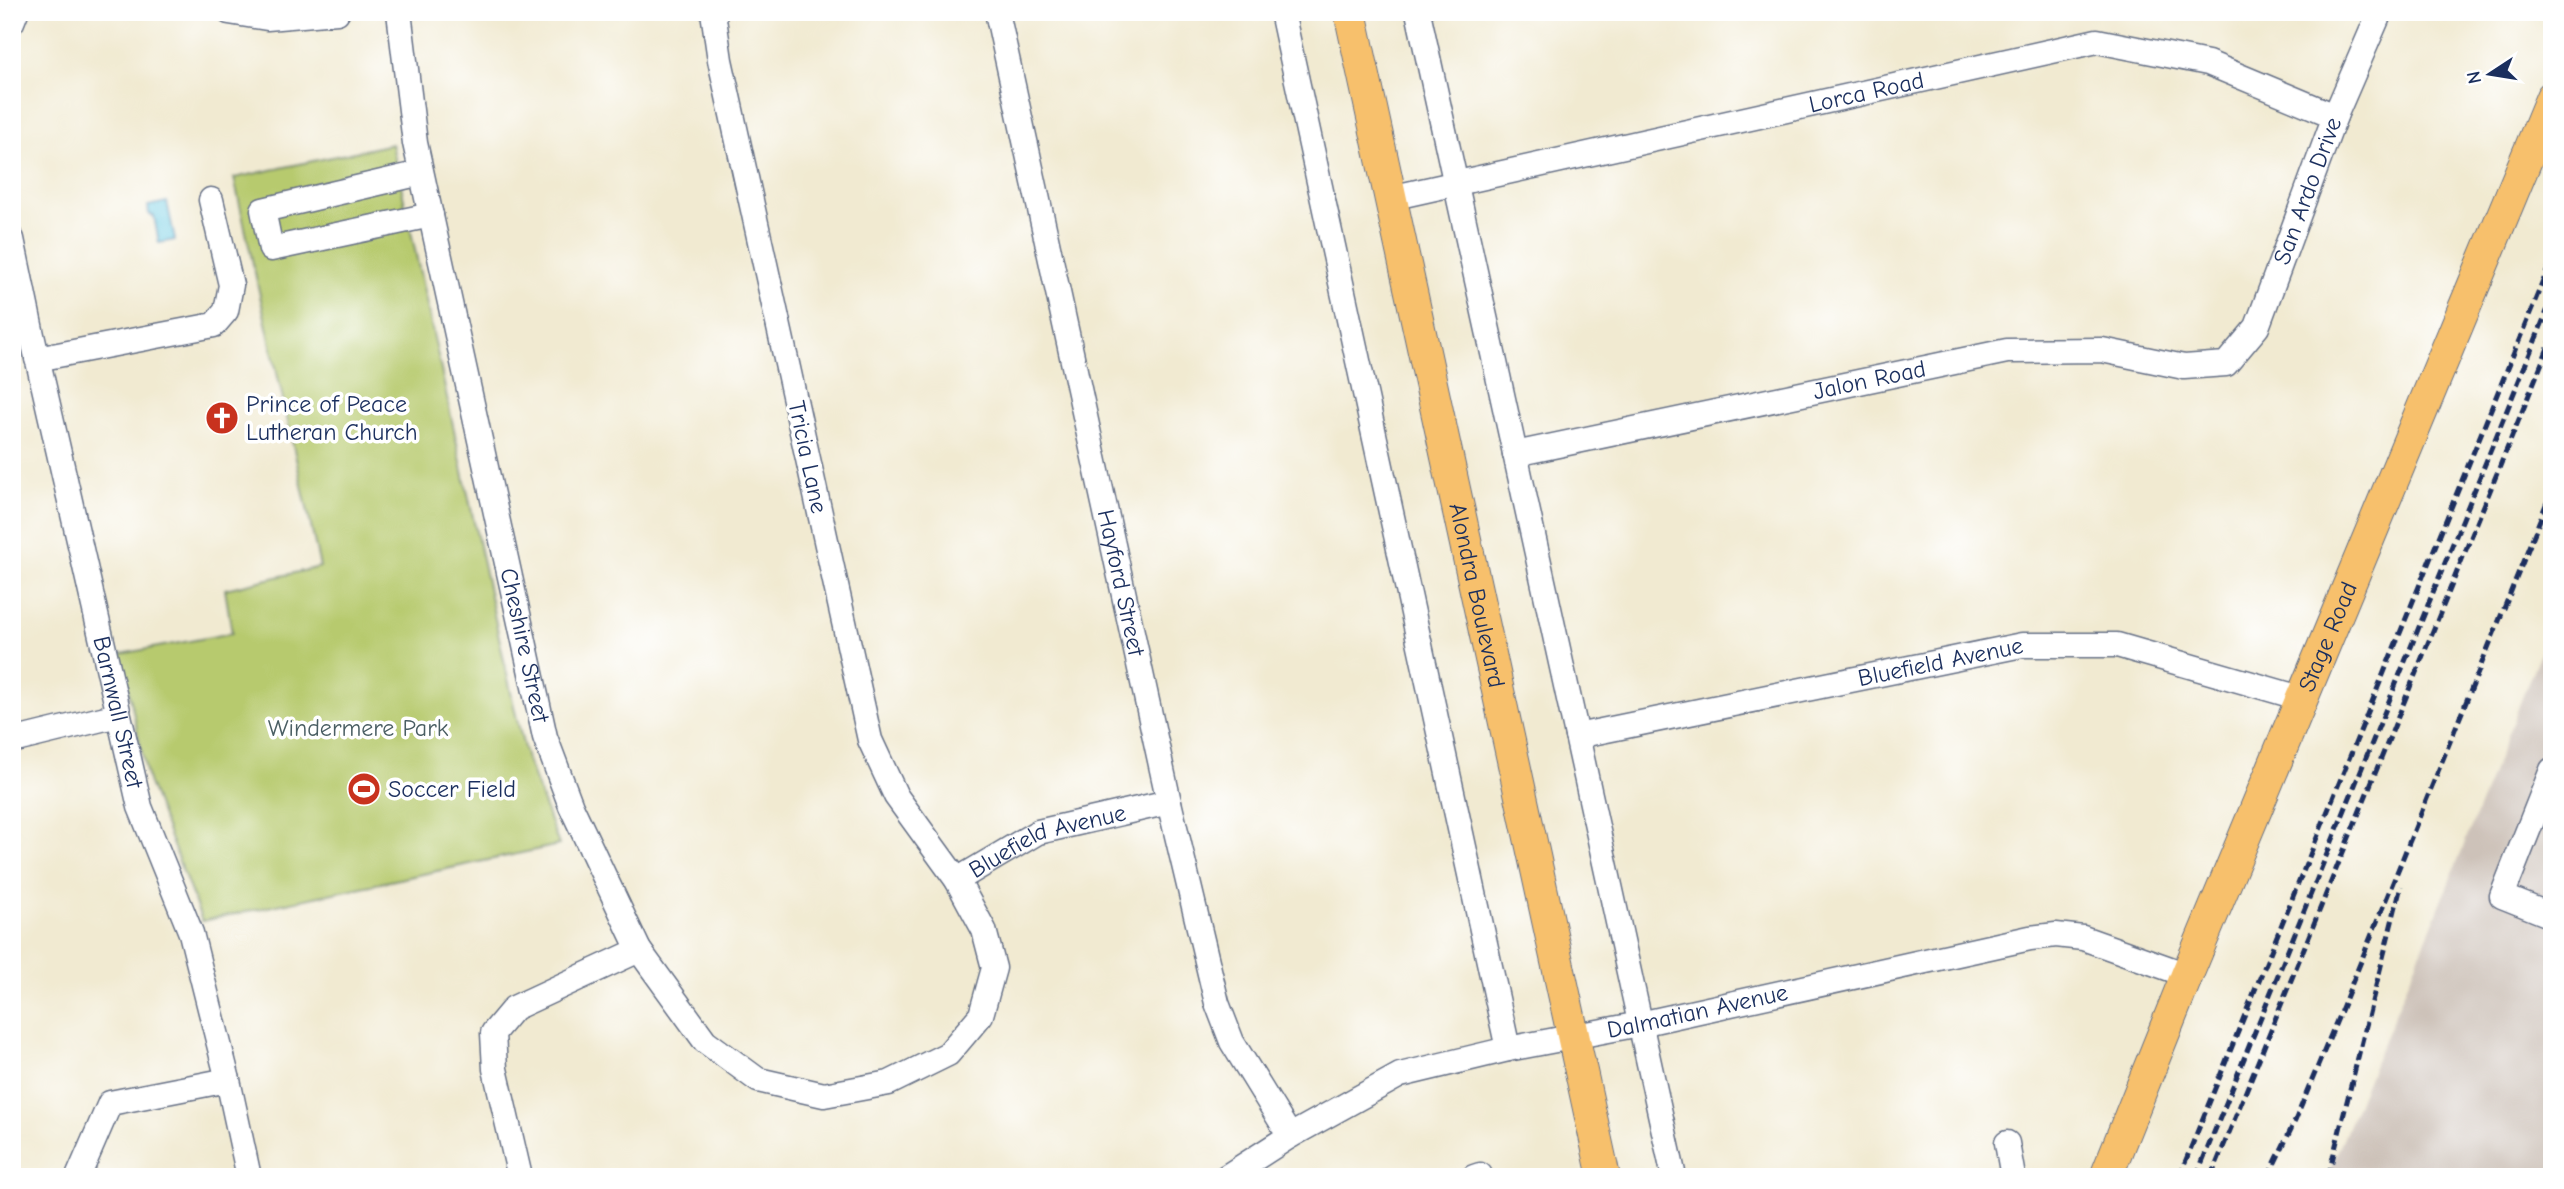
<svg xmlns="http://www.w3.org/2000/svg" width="2564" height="1189" font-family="'Comic Neue',sans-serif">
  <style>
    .industrial { fill: #cdc2b9 }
    .green { fill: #b7ca6e; stroke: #697c66; stroke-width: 2 }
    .water { fill: #62c7df; stroke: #3e7b9e; stroke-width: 2 }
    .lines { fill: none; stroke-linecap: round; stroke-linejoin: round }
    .minor-casing { stroke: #667086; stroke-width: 27 }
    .major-casing { stroke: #667086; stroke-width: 34 }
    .minor { stroke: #fff; stroke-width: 24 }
    .major { stroke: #f7c06c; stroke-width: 32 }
    .rail { stroke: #1b2f5e; stroke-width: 5; stroke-dasharray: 10 5; stroke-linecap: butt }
    .labels { text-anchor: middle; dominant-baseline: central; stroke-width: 7; stroke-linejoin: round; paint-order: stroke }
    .street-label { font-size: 24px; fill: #1b2f5e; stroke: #fff }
    .poi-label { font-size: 24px; fill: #1b2f5e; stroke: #fff; text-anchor: start }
    .park-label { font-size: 24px; fill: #4a5e63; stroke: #fff }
  </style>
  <rect width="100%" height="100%" fill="#fff"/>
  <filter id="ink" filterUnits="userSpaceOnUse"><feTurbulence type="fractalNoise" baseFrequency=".0143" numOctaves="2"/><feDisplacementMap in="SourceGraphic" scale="14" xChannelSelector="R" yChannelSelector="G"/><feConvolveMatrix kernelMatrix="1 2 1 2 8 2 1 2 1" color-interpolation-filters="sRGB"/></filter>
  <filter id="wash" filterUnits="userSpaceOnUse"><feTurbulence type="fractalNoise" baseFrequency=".00686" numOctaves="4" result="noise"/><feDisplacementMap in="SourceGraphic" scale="28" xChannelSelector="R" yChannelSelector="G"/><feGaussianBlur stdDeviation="1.57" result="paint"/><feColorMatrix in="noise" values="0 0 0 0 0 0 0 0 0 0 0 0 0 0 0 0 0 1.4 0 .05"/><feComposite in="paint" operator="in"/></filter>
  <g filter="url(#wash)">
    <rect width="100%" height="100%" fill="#f1ead1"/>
    <!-- industrial -->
    <path class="industrial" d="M 2552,622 L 2552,1177 L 2327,1177 L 2437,913 Z"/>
    <!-- green -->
    <path class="green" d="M 392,144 L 515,711 L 527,760 L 559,845 L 202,921 L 148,781 L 121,654 L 232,633 L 225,589 L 320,567 L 234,178 Z"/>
    <!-- water -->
    <path class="water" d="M 167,202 L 175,240 L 159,243 L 154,216 L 149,214 L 148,206 Z"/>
  </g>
  <g filter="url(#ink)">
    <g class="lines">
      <defs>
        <g id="minor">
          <path d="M 229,12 L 267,18 L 337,12"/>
          <path id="s1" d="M 399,12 L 415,143 L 545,737 L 571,806 L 639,950 L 705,1041 L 758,1080 L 824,1095 L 889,1083 L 948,1054 L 981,1015 L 994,968 L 984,930 L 957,880 L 896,796 L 870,740 L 720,60 L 713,12"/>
          <path id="s2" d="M 997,12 L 1169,802 L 1217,1003 L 1232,1042 L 1290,1136"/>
          <path d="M 1282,12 L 1508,1049"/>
          <path d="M 1418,12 L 1674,1177"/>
          <path d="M 12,22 L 16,12"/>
          <path d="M 421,173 L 263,210 L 271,249 L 431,215"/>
          <path id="s3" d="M 1390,198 L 2097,41 L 2208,63 L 2335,116"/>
          <path id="s4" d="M 12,239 L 32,335 L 140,807 L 191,933 L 228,1080 L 249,1177"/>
          <path d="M 37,359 L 214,325 L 226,311 L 231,285 L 211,200"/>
          <path id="s5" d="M 1515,454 L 2007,351 L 2102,350 L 2184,367 L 2226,364 L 2257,327 L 2335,116 L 2380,12"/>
          <path id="s6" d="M 1577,736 L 2022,645 L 2117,645 L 2304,699"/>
          <path d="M 12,741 L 118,715"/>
          <path d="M 2552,770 L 2502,896 L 2552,916"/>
          <path id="s7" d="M 957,880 L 1038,832 L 1169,802"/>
          <path d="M 2007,1143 L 2013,1177"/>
          <path d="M 78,1177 L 110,1103 L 228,1080"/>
          <path d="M 520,1177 L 495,1069 L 493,1033 L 514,1008 L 639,950"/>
          <path id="s8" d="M 1226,1177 L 1290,1136 L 1400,1075 L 1508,1049 L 1640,1024 L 2030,938 L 2056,935 L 2083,938 L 2187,975"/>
          <path d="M 1474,1177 L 1480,1175"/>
        </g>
        <g id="major">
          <path id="s9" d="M 1350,12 L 1604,1177"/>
          <path id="s10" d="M 2106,1177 L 2187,975 L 2552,97"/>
        </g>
      </defs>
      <!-- minor casing -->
      <use href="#minor" class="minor-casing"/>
      <!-- major casing -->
      <use href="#major" class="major-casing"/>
      <!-- minor -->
      <use href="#minor" class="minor"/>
      <!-- major -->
      <use href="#major" class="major"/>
      <!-- rail -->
      <path class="rail" d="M 2179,1177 L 2552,259
        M 2196,1177 L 2552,299
        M 2211,1177 L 2552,338
        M 2268,1177 L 2295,1121 L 2340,1013 L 2552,490
        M 2328,1177 L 2401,886"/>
    </g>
  </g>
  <!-- icons -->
  <defs>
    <symbol id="church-disc" viewBox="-11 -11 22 22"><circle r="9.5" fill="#c8321e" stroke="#fff"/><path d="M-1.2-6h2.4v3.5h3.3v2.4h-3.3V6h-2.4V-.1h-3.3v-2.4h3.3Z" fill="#fff"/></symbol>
    <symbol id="stadium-disc" viewBox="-11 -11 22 22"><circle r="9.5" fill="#c8321e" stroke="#fff"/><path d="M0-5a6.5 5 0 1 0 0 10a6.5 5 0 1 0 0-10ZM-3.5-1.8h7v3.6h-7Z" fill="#fff"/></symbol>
  </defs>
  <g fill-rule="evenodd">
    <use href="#church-disc" x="203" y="399" width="38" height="38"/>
    <use href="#stadium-disc" x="345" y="770" width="38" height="38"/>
  </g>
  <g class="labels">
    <!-- street labels -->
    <g class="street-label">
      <text stroke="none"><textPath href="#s3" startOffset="488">Lorca Road</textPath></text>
      <text stroke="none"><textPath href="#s5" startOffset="917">San Ardo Drive</textPath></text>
      <text stroke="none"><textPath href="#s5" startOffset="362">Jalon Road</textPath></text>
      <text transform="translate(808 457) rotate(78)">Tricia Lane</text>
      <text stroke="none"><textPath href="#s2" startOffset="584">Hayford Street</textPath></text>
      <text stroke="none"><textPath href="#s9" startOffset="597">Alondra Boulevard</textPath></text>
      <text stroke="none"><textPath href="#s10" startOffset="584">Stage Road</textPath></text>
      <text stroke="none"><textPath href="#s1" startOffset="646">Cheshire Street</textPath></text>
      <text stroke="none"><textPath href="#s6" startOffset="371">Bluefield Avenue</textPath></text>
      <text stroke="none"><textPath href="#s4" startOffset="485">Barnwall Street</textPath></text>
      <text stroke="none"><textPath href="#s7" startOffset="100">Bluefield Avenue</textPath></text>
      <text stroke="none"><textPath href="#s8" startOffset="506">Dalmatian Avenue</textPath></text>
    </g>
    <!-- poi labels -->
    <g class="poi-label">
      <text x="246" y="404">Prince of Peace<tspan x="246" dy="28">Lutheran Church</tspan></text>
      <text x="388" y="789">Soccer Field</text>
    </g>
    <!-- park labels -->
    <g class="park-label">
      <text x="358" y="728">Windermere Park</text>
    </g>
  </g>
  <!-- margin -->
  <rect width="2564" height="1189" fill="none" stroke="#fff" stroke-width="42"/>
  <!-- north arrow -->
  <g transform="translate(2490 74) rotate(258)" stroke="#ffffff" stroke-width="5" paint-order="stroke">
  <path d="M0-5L12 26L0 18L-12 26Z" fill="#1b2f5e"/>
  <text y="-10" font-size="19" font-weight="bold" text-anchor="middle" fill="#1b2f5e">N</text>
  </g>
</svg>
